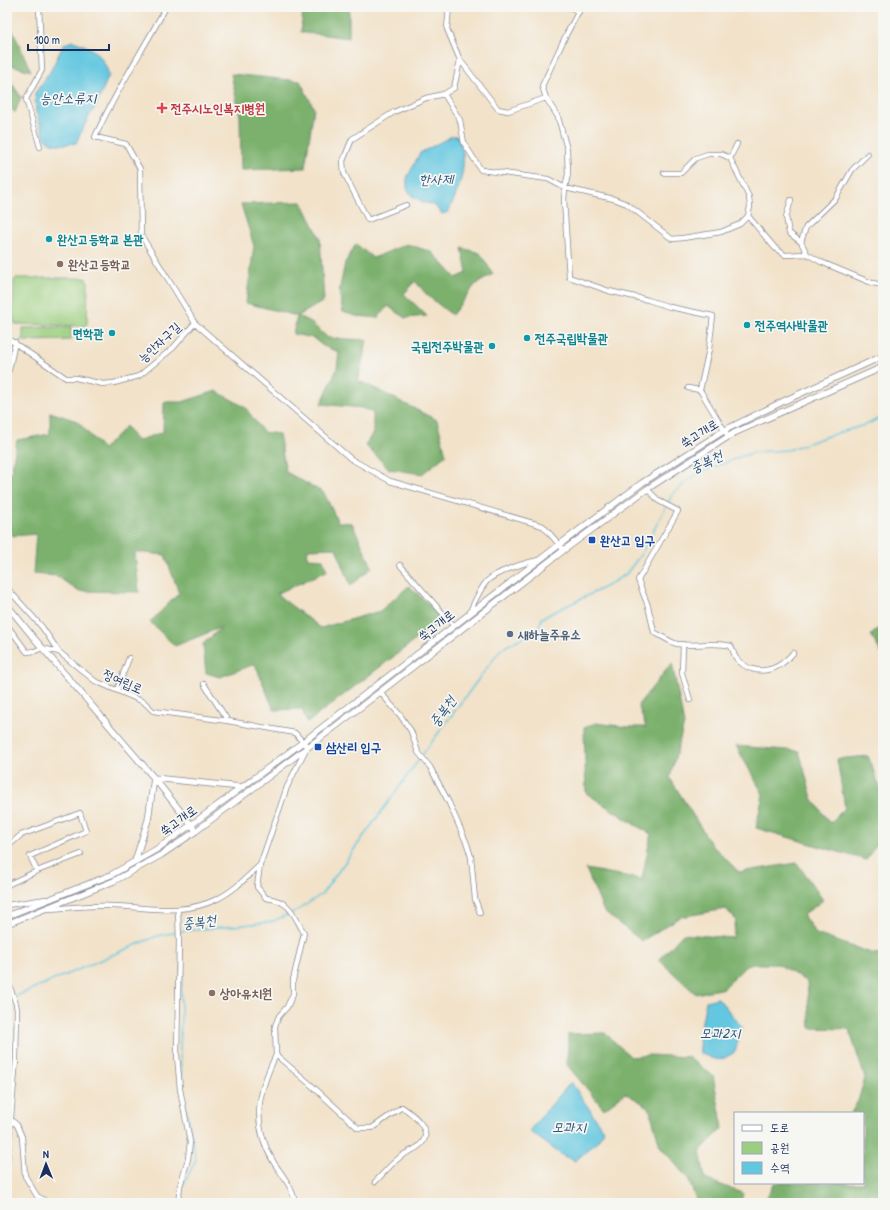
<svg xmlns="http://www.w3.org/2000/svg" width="890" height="1210" font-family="'Patrick Hand','Poor Story',sans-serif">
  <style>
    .green { fill: #9bce7e; stroke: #5b7e6e }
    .forest { fill: #7cb16d; stroke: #4c7066 }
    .water { fill: #63c7e0; stroke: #3f7b9f }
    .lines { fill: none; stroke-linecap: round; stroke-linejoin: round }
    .stream { stroke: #63c7e0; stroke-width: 1.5 }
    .minor-casing { stroke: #868894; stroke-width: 6 }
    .tertiary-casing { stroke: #868894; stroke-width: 7 }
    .minor { stroke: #fff; stroke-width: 4.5 }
    .tertiary { stroke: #fff; stroke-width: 5.5 }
    .health-dot { fill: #e0444e; stroke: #f6f6f2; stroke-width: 1.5 }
    .culture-dot { fill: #0f9aa8; stroke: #f6f6f2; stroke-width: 1.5 }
    .education-dot { fill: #8d6e63; stroke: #f6f6f2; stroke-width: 1.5 }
    .transit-dot { fill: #1a4fb4; stroke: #f6f6f2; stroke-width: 1.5 }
    .service-dot { fill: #5c6f8a; stroke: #f6f6f2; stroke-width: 1.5 }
    .labels { text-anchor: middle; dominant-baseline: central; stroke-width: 3.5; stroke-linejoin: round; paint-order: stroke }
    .health-label { font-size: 13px; font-weight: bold; fill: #be3a42; stroke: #f6f6f2; text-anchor: start }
    .culture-label { font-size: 13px; font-weight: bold; fill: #0d838f; stroke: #f6f6f2; text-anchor: start }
    .education-label { font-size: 13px; font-weight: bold; fill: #785e54; stroke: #f6f6f2; text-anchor: start }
    .street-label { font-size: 13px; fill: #1b2f5e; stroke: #f6f6f2 }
    .transit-label { font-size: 13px; font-weight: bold; fill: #164399; stroke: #f6f6f2; text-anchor: start }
    .service-label { font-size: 13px; font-weight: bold; fill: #4e5e75; stroke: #f6f6f2; text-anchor: start }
    .water-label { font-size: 14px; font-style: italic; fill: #2d557e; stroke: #f6f6f2 }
  </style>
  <rect width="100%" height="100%" fill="#f6f6f2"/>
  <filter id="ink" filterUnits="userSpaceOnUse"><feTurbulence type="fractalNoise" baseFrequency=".025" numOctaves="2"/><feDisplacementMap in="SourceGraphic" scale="8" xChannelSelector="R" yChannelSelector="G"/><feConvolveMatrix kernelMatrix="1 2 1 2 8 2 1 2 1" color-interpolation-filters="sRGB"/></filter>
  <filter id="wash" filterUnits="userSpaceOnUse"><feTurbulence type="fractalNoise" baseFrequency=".012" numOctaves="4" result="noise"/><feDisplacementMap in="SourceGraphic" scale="16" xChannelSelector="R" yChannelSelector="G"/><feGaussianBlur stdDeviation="0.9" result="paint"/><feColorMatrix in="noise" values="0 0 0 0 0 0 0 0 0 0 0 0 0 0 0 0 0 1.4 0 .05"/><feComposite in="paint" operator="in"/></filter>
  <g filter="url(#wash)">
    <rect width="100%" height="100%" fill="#f2e2c9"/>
    <!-- green -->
    <path class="green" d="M 16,278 L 85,278 L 88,281 L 87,324 L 84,326 L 15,324 L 13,319 L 14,280 Z
      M 71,327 L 71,340 L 23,341 L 23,328 Z"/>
    <!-- forest -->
    <path class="forest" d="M 303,7 L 349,7 L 349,38 L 301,32 Z
      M 7,24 L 10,24 L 31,71 L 7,64 Z
      M 231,74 L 300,81 L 314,108 L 305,168 L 241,170 L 240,116 Z
      M 7,76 L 21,97 L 15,113 L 7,105 Z
      M 302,202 L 320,238 L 324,301 L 298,316 L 310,322 L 328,338 L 367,340 L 358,381 L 370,386 L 437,420 L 446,455 L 422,474 L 389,469 L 365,445 L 373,433 L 373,413 L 362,408 L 321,404 L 337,369 L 339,352 L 323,346 L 313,338 L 293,334 L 297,316 L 246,303 L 254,246 L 241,204 Z
      M 356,244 L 373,258 L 407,244 L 432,252 L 456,278 L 467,273 L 462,248 L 480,253 L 493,274 L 475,285 L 452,315 L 428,296 L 415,281 L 404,294 L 427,316 L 405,318 L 388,306 L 378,318 L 356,316 L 343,312 L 339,292 L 345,263 Z
      M 216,391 L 245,407 L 263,432 L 279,434 L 286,472 L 324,493 L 338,522 L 352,523 L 372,567 L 351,586 L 336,548 L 308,549 L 307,558 L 323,559 L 327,571 L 276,594 L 321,628 L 380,611 L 409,586 L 444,618 L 307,723 L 302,709 L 274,710 L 255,664 L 220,677 L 206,673 L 203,644 L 222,627 L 175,646 L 150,622 L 179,593 L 165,555 L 135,552 L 139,592 L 78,591 L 57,576 L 33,574 L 36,534 L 13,536 L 7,525 L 7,478 L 11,473 L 17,440 L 50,434 L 50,412 L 77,421 L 103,449 L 126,426 L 137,441 L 163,432 L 164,402 L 182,402 Z
      M 883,625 L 883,656 L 871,635 Z
      M 672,663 L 684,724 L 670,778 L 711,844 L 739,872 L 797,863 L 823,900 L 803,915 L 816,934 L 874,954 L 883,953 L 883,1203 L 764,1203 L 774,1183 L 863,1183 L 863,1113 L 851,1113 L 858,1101 L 865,1078 L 849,1029 L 810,1028 L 807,982 L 778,964 L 748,964 L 724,988 L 696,994 L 659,960 L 683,934 L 733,938 L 736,920 L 726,909 L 680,917 L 642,941 L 604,912 L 586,869 L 642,879 L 651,834 L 635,825 L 586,793 L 584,727 L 596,723 L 628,727 L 646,727 L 638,705 Z
      M 736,746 L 799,751 L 812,798 L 830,823 L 845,808 L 837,759 L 868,756 L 883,796 L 883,834 L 866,860 L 756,828 L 763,794 Z
      M 605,1033 L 631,1057 L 648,1055 L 689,1057 L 713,1076 L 723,1128 L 700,1151 L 705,1179 L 743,1193 L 741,1203 L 697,1203 L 689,1180 L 660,1146 L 649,1107 L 625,1093 L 604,1109 L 567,1065 L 568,1034 Z"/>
    <!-- water -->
    <path class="water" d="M 73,41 C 93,48 102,53 109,75 L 95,108 L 89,116 L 76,143 C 67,144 51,147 45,138 L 36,112 L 35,93 L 50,72 L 64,44 Z
      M 452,136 L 457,136 C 459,142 463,148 463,154 C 465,175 457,194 448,212 L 442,214 L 434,205 L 423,202 L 412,196 L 407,188 L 407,178 L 420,153 Z
      M 718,998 L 742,1027 L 735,1052 C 718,1062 719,1062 700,1053 L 699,1037 L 706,1001 Z
      M 571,1082 L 604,1131 L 596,1143 L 575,1161 L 562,1155 L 529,1131 Z"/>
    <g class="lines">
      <!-- stream -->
      <path class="stream" d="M 422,755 L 501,649 L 538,629 L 542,618 L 605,587 L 626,574 L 642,553 L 673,493 L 697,474 L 737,458 L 755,452 L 788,450 L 828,436 L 868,424 L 883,416
        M 7,1000 L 157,936 L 183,931 L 271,922 L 298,910 L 322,894 L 420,758
        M 182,1084 L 180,1053 L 182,964
        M 182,1187 L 196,1160 L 182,1088
        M 181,1203 L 182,1191"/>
    </g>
  </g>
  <g filter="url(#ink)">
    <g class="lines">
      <defs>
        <path id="minor" d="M 39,7 L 42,70 L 26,99 L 40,147
          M 166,7 C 143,50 115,92 95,137 L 126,144 L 140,169 L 141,235 L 195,323 L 351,459 L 390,481 L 543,526 L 564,550
          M 449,7 L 447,29 L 460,60 L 498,109 L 508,111 L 546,98
          M 570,7 L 579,12
          M 581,7 L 567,33 L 542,86 L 546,98 L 558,117 L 567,149 L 568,174 L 565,188 L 564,200 L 569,277 L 609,291 L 648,300 L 670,307 L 713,316 L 709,349 L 700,390
          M 444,94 L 454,88 L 460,60
          M 730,158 L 737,144
          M 664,173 L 681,173 L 696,158 L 708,154 L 721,154 L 730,158 L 749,197 L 750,207 L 748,216
          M 791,200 L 786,217 L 789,233 L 801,242
          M 406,205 L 368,220 L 344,173 L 343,161 L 352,139 L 394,112 L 426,98 L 444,94 L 460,120 L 464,143 L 481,170 L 548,179 L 565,188 L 614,199 L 627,204 L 672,239 L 683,238 L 721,232 L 740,224 L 748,216 L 775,248 L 785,255 L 807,254 L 821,262 L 872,283 L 883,285
          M 807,254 L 801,242 L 806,227 L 836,198 L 852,170 L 868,154
          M 7,338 L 66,378 L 76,378 L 103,384 L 114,383 L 139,376 L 173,348 L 195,323
          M 7,371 L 9,370 L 15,342
          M 688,388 L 700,390 L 726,433
          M 647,489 L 659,501 L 678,511 L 638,580 L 648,606 L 654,632 C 661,636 670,642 677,644 C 695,647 712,641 731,646 C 733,650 734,655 736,658 C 740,663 746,667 752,669 C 769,674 782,666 793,653
          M 400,565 L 454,626
          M 7,588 L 42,627 L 59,652 L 95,681 L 144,702 L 153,711 L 228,721 L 295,733 L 307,747 L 287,787 L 260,865 L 257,887 L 266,898 C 291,901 293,914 304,933 L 293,980 L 293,994 L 287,1007 L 279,1016 L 275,1026 L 276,1055 L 310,1084 L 358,1128 L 372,1128 L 402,1107 C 414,1115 435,1132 420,1145 C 414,1151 405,1152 399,1158 C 390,1165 383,1174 375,1182
          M 469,614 C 474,603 479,590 487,581 C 496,572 526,562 539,560
          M 7,625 L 27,652 L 35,651 L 42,648 L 59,652
          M 683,644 L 682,673 L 690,700
          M 204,684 L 228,721
          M 117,690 L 129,658
          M 380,692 L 400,715 L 411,731 L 418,752 L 430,767 L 449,803 L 467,844 L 471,857 L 475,899 L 480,913
          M 7,847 L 21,835 L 80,813 L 86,831 L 30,856 L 37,871
          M 7,885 L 37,871 L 81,854
          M 7,905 L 46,899
          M 48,909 C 69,908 91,905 112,906 C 150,907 182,916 217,899 C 234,891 247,877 260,865
          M 178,910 L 179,941 L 177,1055 L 180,1089 L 190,1142 L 188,1159 L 180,1186 L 178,1203
          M 7,979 L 16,1004 L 17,1010 L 16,1060 L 7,1163
          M 276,1055 C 257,1094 251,1124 274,1163 C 283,1176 293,1188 295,1203
          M 11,1120 L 17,1125 L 22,1137 L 25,1176 L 37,1196 L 49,1203"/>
        <path id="tertiary" d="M 7,605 L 33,637 L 154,778 L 193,827
          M 135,861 L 148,820 L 154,778 L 241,787
          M 7,916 L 111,875 L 157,849 L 191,825 L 303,742 L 559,545 L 642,483 L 725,430 L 786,400 L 883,356
          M 7,924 L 114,881 L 161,855 L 196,831 L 336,726 L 564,550 L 647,489 L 734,433 L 883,367"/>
      </defs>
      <!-- minor casing -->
      <use href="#minor" class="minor-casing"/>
      <!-- tertiary casing -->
      <use href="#tertiary" class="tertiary-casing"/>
      <!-- minor -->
      <use href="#minor" class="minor"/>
      <!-- tertiary -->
      <use href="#tertiary" class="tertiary"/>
    </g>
  </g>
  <!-- markers -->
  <path class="health-dot" d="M160 102h4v4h4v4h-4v4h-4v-4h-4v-4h4z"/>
  <g class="culture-dot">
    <circle cx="49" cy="239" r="4"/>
    <circle cx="747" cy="325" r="4"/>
    <circle cx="112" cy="333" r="4"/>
    <circle cx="527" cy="338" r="4"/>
    <circle cx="492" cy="346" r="4"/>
  </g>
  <g class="education-dot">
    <circle cx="60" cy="264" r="4"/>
    <circle cx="212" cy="993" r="4"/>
  </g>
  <g class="transit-dot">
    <rect x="588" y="536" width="8" height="8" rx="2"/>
    <rect x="314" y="743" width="8" height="8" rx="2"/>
  </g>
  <circle class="service-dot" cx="510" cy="634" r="4"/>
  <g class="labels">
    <!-- health labels -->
    <g class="health-label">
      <text x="171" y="108">전주시노인복지병원</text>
    </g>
    <!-- culture labels -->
    <g class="culture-label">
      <text x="57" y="239">완산고등학교 본관</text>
      <text x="755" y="325">전주역사박물관</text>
      <text x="104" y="333" text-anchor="end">면학관</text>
      <text x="535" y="338">전주국립박물관</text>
      <text x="484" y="346" text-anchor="end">국립전주박물관</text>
    </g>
    <!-- education labels -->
    <g class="education-label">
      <text x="68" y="264">완산고등학교</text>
      <text x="220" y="993">상아유치원</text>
    </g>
    <!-- street labels -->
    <g class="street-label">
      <text transform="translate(159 342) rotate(-43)">능안자구길</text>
      <text transform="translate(699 433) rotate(-32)">쑥고개로</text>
      <text transform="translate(436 625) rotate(-38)">쑥고개로</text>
      <text transform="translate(123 681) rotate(24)">정여립로</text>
      <text transform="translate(178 820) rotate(-36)">쑥고개로</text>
    </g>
    <!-- transit labels -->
    <g class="transit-label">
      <text x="600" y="540">완산고 입구</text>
      <text x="326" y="747">삼산리 입구</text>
    </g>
    <!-- service labels -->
    <g class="service-label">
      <text x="518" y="634">새하늘주유소</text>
    </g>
    <!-- water labels -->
    <g class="water-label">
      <text x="68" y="97">능안소류지</text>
      <text x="436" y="178">한사제</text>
      <text transform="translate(706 461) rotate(-26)">중복천</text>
      <text transform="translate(442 711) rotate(-54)">중복천</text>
      <text transform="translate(199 921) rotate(-7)">중복천</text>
      <text x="720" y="1032">모과2지</text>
      <text x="569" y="1126">모과지</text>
    </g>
  </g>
  <!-- margin -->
  <rect width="890" height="1210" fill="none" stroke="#f6f6f2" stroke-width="24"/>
  <!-- legend -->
  <rect x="734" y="1112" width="130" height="72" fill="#f6f6f2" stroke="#9ea6b7"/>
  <rect x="742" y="1125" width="20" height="6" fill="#ffffff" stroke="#9ea6b7"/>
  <text x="770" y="1132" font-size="12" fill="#1b2f5e">도로</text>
  <rect x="742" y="1142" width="20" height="12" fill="#9bce7e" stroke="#9ea6b7"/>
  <text x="770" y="1152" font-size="12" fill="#1b2f5e">공원</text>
  <rect x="742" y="1162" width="20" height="12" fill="#63c7e0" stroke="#9ea6b7"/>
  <text x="770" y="1172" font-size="12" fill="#1b2f5e">수역</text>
  <!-- north arrow -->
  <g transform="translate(46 1164) rotate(359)" stroke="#f6f6f2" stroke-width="3" paint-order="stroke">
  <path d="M0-3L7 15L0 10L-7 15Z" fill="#1b2f5e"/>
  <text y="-6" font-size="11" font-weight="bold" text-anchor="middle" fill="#1b2f5e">N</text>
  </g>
  <!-- scale -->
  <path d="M28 44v6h81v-6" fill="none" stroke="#1b2f5e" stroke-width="2"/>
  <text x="34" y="44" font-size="12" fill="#1b2f5e" stroke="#f6f6f2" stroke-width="3" paint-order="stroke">100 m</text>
</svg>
